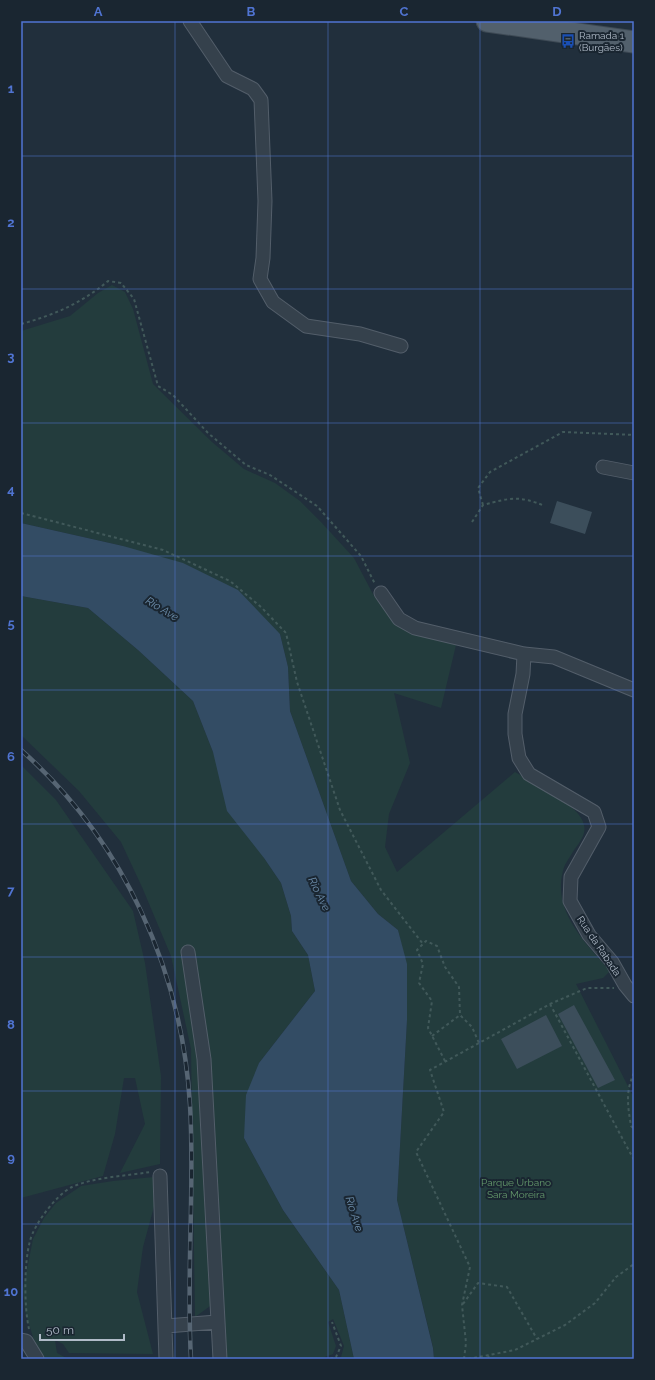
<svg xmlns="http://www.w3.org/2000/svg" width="655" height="1380" font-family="Raleway,sans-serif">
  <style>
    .green { fill: #233c3d }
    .water { fill: #334c64 }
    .building { fill: #3c4e5b }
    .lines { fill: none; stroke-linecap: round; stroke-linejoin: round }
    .street-casing { stroke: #535e6a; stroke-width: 15 }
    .primary-casing { stroke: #3e4a55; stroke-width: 23 }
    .path { stroke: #41595a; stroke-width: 2; stroke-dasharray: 3 3; stroke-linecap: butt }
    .street { stroke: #35414c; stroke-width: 13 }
    .primary { stroke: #52606c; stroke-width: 21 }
    .rail-casing { stroke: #566573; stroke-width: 4.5 }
    .rail { stroke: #1a2631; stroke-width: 3; stroke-dasharray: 9; stroke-linecap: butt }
    .grid { fill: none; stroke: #5074d2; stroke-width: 1; stroke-opacity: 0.55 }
    .labels { text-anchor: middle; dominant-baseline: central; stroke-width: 4; stroke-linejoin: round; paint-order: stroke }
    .poi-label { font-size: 10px; fill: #b0bbc8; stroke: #1a2631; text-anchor: start }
    .street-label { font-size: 10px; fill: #b0bbc8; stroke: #1a2631 }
    .park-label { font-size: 10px; fill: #659a6c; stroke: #1a2631 }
    .water-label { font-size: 11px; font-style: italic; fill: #6e8fad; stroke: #1a2631 }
    .neatline { fill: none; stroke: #5074d2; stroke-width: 1.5 }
    .grid-label { font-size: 13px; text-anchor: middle; font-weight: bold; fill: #5074d2 }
  </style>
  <rect width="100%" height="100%" fill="#212f3c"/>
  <!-- green -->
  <path class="green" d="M 112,285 L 125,292 L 133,309 L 153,384 L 212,442 L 244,469 L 275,483 L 300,501 L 321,522 L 354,558 L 374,596 L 393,620 L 456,645 L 441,708 L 394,693 L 410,763 L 389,814 L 385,847 L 397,872 L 515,772 C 532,782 581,805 584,825 C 587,836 576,846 571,855 C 568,860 564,865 563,871 C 552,911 586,944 610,971 L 603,978 L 576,984 L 634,1098 L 634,1359 L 434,1359 L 433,1347 L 397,1200 L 407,1020 L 406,964 L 398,930 L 378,914 L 351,881 L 290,711 L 288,667 L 280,634 L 123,546 L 21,523 L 21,331 L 70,316 L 98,293 Z
    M 21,596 L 88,608 L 138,650 L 193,701 L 213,752 L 264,858 L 281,883 L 291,916 L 292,931 L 308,955 L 315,991 L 259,1063 L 244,1138 L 283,1210 L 339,1290 L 354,1359 L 337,1359 L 341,1357 L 344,1346 L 333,1319 L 328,1322 L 336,1346 L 333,1354 L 320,1359 L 221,1359 L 212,1162 L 188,946 L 181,949 L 195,1023 L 213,1304 L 195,1317 L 191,1049 L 171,956 L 142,887 L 121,842 L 79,791 L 21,735 Z
    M 21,765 L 56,800 L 133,911 L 145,963 L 161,1076 L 160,1164 L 120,1173 L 145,1124 L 135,1078 L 124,1078 L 115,1134 L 103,1176 L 21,1198 Z
    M 154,1177 L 155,1203 L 143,1247 L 137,1292 L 153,1354 L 69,1353 L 63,1344 L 55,1340 L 57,1353 L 68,1359 L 43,1359 L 36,1347 L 25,1311 L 23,1289 L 33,1239 L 44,1218 L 56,1203 L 81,1186 L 113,1181 Z"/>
  <!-- water -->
  <path class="water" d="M 21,523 L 123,546 L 183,563 L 238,590 L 280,634 L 288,667 L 290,711 L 351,881 L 378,914 L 398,930 L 407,964 L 407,1020 L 397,1200 L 433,1348 L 434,1359 L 354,1359 L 339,1290 L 283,1210 L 244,1138 L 246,1095 L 259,1063 L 315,991 L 308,955 L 292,931 L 291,916 L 281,883 L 264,858 L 227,811 L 213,752 L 193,701 L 138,650 L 88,608 L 21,596 Z"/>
  <!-- building -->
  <path class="building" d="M 557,501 L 592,512 L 585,534 L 550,523 Z
    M 574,1005 L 615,1080 L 598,1088 L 558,1014 Z
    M 546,1015 L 562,1046 L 517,1069 L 501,1039 Z"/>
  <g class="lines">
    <defs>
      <path id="street" d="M 190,21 L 227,76 L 253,89 L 261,100 L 265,201 L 263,258 L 260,279 L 273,302 L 306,326 L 360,334 L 401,346
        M 603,467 L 634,473
        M 381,593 L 399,619 L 415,628 L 524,654 L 554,657 L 634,690
        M 524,654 L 523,674 L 515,714 L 515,734 L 519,758 L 529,774 L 594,812 L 599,827 L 571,877 L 570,901 L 589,935 L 612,962 L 625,985 L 634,996
        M 188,952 L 204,1059 L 220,1359
        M 160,1176 L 166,1359
        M 166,1326 L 217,1322
        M 21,1340 L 26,1341 L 37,1359"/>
      <path id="primary" d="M 487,21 L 634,42"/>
    </defs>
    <!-- street casing -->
    <use href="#street" class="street-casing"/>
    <!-- primary casing -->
    <use href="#primary" class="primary-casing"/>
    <!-- path -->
    <path class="path" d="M 21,324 C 54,315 82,303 108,281 L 121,283 L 134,299 L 158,386 L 173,395 L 208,433 L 246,465 L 270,475 L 317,506 L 361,556 L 375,584
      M 483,505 L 478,488 L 490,472 L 563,432 L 634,435
      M 21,513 L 163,550 L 230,581 L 261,607 L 286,633 L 297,682 L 340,810 L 381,890 L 423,944
      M 472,522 L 483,505 C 510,498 518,495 545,506
      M 550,1004 L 634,1160
      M 432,1036 L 460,1015
      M 445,1061 L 428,1028 L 432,1001 L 419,983 L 423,964 L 417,950 L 426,941 L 437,946 L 445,967 L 459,987 L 460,1015 L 472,1027 L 479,1043
      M 634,1073 C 625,1092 628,1107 631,1126 L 634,1129
      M 463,1304 L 478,1283 L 507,1287 L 537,1339
      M 29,1329 C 24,1307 24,1262 30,1241 C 34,1224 57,1194 72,1187 C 94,1177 126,1176 150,1172
      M 487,1355 L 491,1359
      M 330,1359 L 336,1357 L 341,1346 L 332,1322
      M 464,1359 L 466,1343 L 462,1305 L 470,1267 L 416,1152 L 444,1112 L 430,1070 L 550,1004 L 587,988 L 614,988
      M 468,1359 L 515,1350 L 565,1325 L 595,1303 L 616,1277 L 634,1264"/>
    <!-- street -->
    <use href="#street" class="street"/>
    <!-- primary -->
    <use href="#primary" class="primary"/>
    <defs>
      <path id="rail" d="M 21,750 C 123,840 182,970 190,1105 C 195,1189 186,1274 191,1359"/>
    </defs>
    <!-- rail casing -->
    <use href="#rail" class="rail-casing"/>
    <!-- rail -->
    <use href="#rail" class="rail"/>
  </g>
  <!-- grid -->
  <path class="grid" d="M 175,21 L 175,1359M 328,21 L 328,1359M 480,21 L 480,1359M 21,156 L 634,156M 21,289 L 634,289M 21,423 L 634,423M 21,556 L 634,556M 21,690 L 634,690M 21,824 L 634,824M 21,957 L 634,957M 21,1091 L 634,1091M 21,1224 L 634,1224"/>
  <!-- icons -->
  <defs>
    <symbol id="bus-bare" viewBox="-9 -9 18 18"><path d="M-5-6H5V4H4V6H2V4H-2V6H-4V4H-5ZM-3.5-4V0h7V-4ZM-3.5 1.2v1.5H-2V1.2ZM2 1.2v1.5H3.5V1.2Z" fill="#1a4fb4" stroke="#1a2631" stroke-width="2.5" paint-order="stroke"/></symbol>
  </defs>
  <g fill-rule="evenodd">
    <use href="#bus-bare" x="558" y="31" width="20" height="20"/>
  </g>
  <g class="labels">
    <!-- poi labels -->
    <g class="poi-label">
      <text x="579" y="35">Ramada 1<tspan x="579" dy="12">(Burgães)</tspan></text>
    </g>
    <!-- street labels -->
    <g class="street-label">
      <text transform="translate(599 946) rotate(56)">Rua da Rabada</text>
    </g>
    <!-- park labels -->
    <g class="park-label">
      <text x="516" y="1182">Parque Urbano<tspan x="516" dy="12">Sara Moreira</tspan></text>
    </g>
    <!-- water labels -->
    <g class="water-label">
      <text transform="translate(162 609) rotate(31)">Rio Ave</text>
      <text transform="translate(319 894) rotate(64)">Rio Ave</text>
      <text transform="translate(354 1214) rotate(73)">Rio Ave</text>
    </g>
  </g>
  <!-- border -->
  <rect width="655" height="1380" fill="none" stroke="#1a2631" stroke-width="44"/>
  <!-- scale -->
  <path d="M40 1334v6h84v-6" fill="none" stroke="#b0bbc8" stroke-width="2"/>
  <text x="46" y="1334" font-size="12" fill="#b0bbc8" stroke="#1a2631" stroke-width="3" paint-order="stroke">50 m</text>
  <rect x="22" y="22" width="611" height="1336" class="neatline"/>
  <g class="grid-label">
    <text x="98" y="16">A</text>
    <text x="251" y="16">B</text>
    <text x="404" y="16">C</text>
    <text x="557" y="16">D</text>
    <text x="11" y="93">1</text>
    <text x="11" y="227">2</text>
    <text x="11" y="361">3</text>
    <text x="11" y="494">4</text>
    <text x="11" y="628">5</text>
    <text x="11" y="761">6</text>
    <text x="11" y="895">7</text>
    <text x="11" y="1029">8</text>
    <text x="11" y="1162">9</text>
    <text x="11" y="1296">10</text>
  </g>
</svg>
